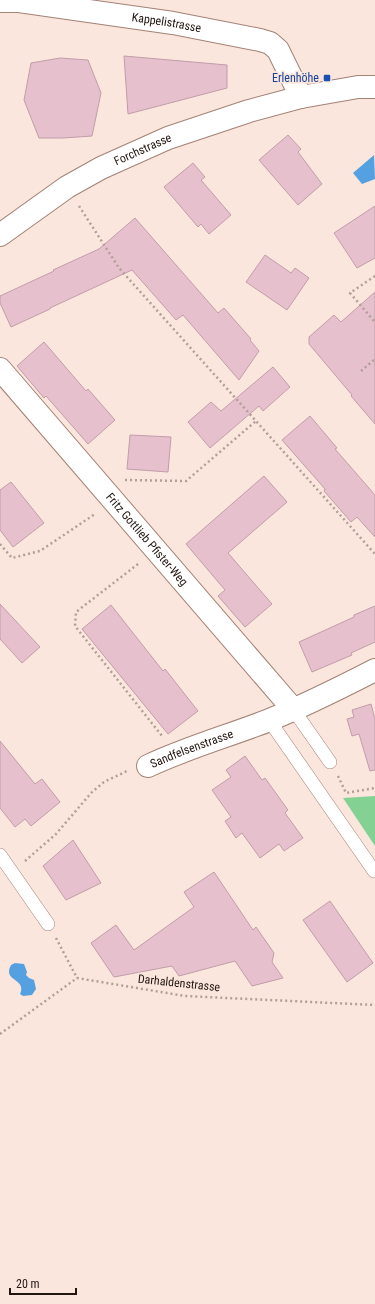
<svg xmlns="http://www.w3.org/2000/svg" width="375" height="1304" font-family="'Roboto Condensed',sans-serif">
  <style>
    .green { fill: #84d194 }
    .water { fill: #55a0e0 }
    .building { fill: #e6c1cd; stroke: #c19da9 }
    .lines { fill: none; stroke-linecap: round; stroke-linejoin: round }
    .service-casing { stroke: #a28275; stroke-width: 14 }
    .minor-casing { stroke: #a28275; stroke-width: 24 }
    .path { stroke: #b19f97; stroke-width: 2.5; stroke-dasharray: 2 3; stroke-linecap: butt }
    .service { stroke: #fff; stroke-width: 13 }
    .minor { stroke: #fff; stroke-width: 22 }
    .transit-dot { fill: #1a4fb4; stroke: #fbe6dd; stroke-width: 1.5 }
    .labels { text-anchor: middle; dominant-baseline: central; stroke-width: 3.5; stroke-linejoin: round; paint-order: stroke }
    .street-label { font-size: 12px; fill: #211510; stroke: #fbe6dd }
    .transit-label { font-size: 12px; fill: #164399; stroke: #fbe6dd; text-anchor: end }
  </style>
  <rect width="100%" height="100%" fill="#fbe6dd"/>
  <!-- green -->
  <path class="green" d="M 375,796 L 375,846 L 343,798 Z"/>
  <!-- water -->
  <path class="water" d="M 374,155 L 375,179 L 362,184 L 353,173 Z
    M 15,963 L 24,964 L 27,972 L 26,975 L 29,978 L 34,980 L 36,989 L 32,995 L 23,996 L 20,994 C 27,978 2,982 11,965 Z"/>
  <!-- building -->
  <path class="building" d="M 124,56 L 227,65 L 227,88 L 128,114 Z
    M 60,58 L 88,60 L 101,93 L 92,136 L 63,138 L 39,138 L 24,100 L 31,63 Z
    M 288,135 L 301,149 L 298,152 L 322,184 L 298,205 L 259,160 Z
    M 193,163 L 205,177 L 201,180 L 231,215 L 209,234 L 201,224 L 198,227 L 164,187 Z
    M 375,206 L 375,258 L 357,268 L 334,233 Z
    M 135,218 L 218,313 L 224,308 L 251,339 L 250,340 L 259,351 L 239,380 L 183,315 L 176,320 L 132,270 L 50,308 L 50,309 L 11,327 L 0,303 L 0,296 L 54,271 L 53,270 L 99,249 Z
    M 265,255 L 291,273 L 295,268 L 309,278 L 287,310 L 246,282 Z
    M 375,292 L 375,424 L 351,396 L 352,395 L 309,344 L 309,337 L 334,315 L 341,322 Z
    M 44,342 L 86,391 L 88,389 L 115,420 L 88,444 L 46,396 L 44,398 L 17,366 Z
    M 273,367 L 290,387 L 263,411 L 259,406 L 210,448 L 188,422 L 211,402 L 221,411 Z
    M 310,416 L 337,448 L 335,449 L 375,495 L 375,537 L 357,517 L 351,522 L 324,491 L 325,489 L 282,440 Z
    M 130,435 L 171,437 L 168,472 L 127,469 Z
    M 264,476 L 287,502 L 228,553 L 272,604 L 245,627 L 218,596 L 225,590 L 186,544 Z
    M 11,482 L 44,523 L 13,547 L 0,530 L 0,490 Z
    M 0,604 L 40,647 L 22,663 L 0,639 Z
    M 111,605 L 163,671 L 165,669 L 198,711 L 168,734 L 82,629 Z
    M 375,606 L 375,642 L 351,653 L 352,655 L 312,672 L 299,642 L 354,617 L 354,615 Z
    M 371,704 L 375,719 L 375,770 L 370,771 L 359,734 L 352,736 L 347,719 L 354,717 L 352,710 Z
    M 0,741 L 35,784 L 42,779 L 60,802 L 31,826 L 25,819 L 15,827 L 0,808 Z
    M 245,756 L 262,780 L 265,778 L 288,810 L 285,813 L 303,838 L 284,851 L 279,844 L 260,858 L 242,833 L 236,838 L 225,821 L 231,817 L 212,790 L 231,777 L 226,770 Z
    M 73,840 L 101,883 L 66,900 L 43,866 Z
    M 214,872 L 253,930 L 256,927 L 274,953 L 272,962 L 283,978 L 252,986 L 235,961 L 179,976 L 172,966 L 114,977 L 91,943 L 116,925 L 134,950 L 194,907 L 184,892 Z
    M 330,901 L 373,963 L 347,982 L 303,920 Z"/>
  <g class="lines">
    <defs>
      <path id="service" d="M 293,709 L 330,762
        M 269,720 L 374,871
        M 0,855 L 48,924"/>
      <g id="minor">
        <path id="s1" d="M 0,1 L 19,1 L 173,23 L 260,40 L 270,43 L 278,50 L 301,97"/>
        <path id="s2" d="M 0,235 L 67,187 L 101,168 L 168,138 L 249,111 L 301,97 L 358,87 L 375,87"/>
        <path id="s3" d="M 0,369 L 293,709"/>
        <path id="s4" d="M 148,766 C 186,748 228,736 267,721 C 304,706 340,688 375,670"/>
      </g>
    </defs>
    <!-- service casing -->
    <use href="#service" class="service-casing"/>
    <!-- minor casing -->
    <use href="#minor" class="minor-casing"/>
    <!-- path -->
    <path class="path" d="M 79,206 L 119,268 L 375,554
      M 375,276 L 350,293 L 375,322
      M 361,371 L 375,359
      M 125,480 L 186,481 L 256,421
      M 0,544 L 12,558 L 40,551 L 95,514
      M 138,564 L 76,612 L 75,626 L 162,736
      M 338,776 L 346,793 L 375,788
      M 25,861 L 56,834 L 92,792 L 104,782 L 127,771
      M 56,938 L 77,978
      M 0,1034 L 77,978 L 185,996 L 375,1005"/>
    <!-- service -->
    <use href="#service" class="service"/>
    <!-- minor -->
    <use href="#minor" class="minor"/>
  </g>
  <!-- markers -->
  <rect class="transit-dot" x="323" y="74" width="8" height="8" rx="2"/>
  <g class="labels">
    <!-- street labels -->
    <g class="street-label">
      <text stroke="none"><textPath href="#s1" startOffset="168">Kappelistrasse</textPath></text>
      <text stroke="none"><textPath href="#s2" startOffset="167">Forchstrasse</textPath></text>
      <text stroke="none"><textPath href="#s3" startOffset="225">Fritz Gottlieb Pfister-Weg</textPath></text>
      <text stroke="none"><textPath href="#s4" startOffset="47">Sandfelsenstrasse</textPath></text>
      <text transform="translate(179 983) rotate(6)">Darhaldenstrasse</text>
    </g>
    <!-- transit labels -->
    <g class="transit-label">
      <text x="319" y="78">Erlenhöhe</text>
    </g>
  </g>
  <!-- scale -->
  <path d="M10 1288v6h66v-6" fill="none" stroke="#211510" stroke-width="2"/>
  <text x="16" y="1288" font-size="12" fill="#211510" stroke="#fbe6dd" stroke-width="3" paint-order="stroke">20 m</text>
</svg>
